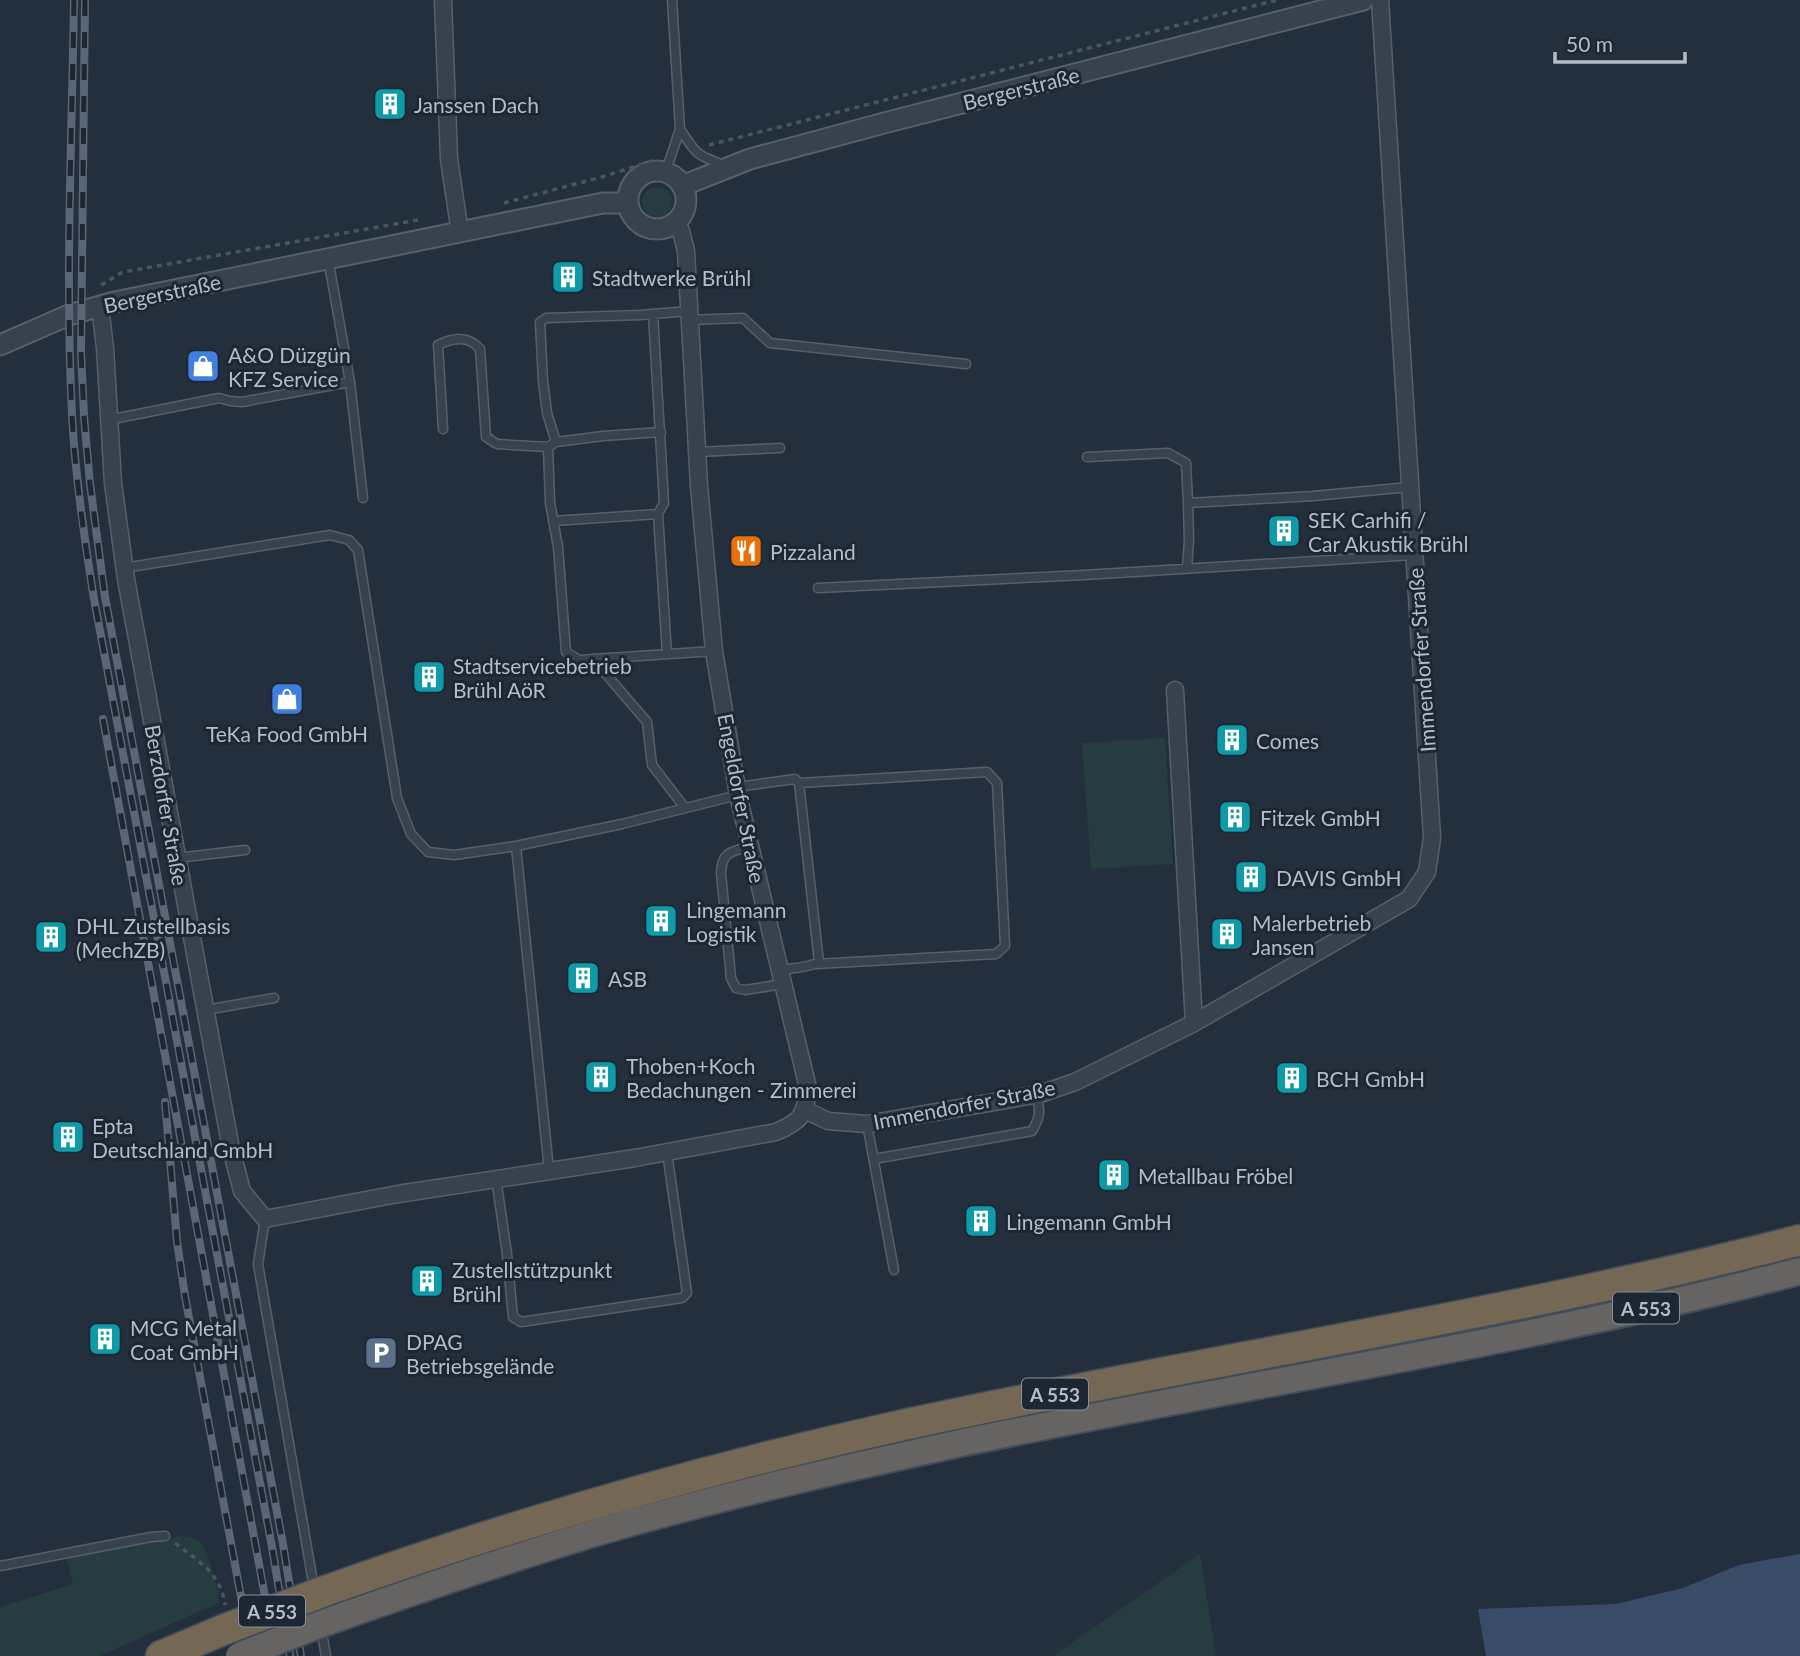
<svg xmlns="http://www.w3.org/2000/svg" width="1800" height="1656" font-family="Lato,sans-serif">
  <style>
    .green { fill: #263c3f }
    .water { fill: #394c67 }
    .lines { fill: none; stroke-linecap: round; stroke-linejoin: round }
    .service-casing { stroke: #565f6c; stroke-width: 11 }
    .minor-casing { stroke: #565f6c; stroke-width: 19 }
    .tertiary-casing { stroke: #565f6c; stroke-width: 23 }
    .trunk-casing { stroke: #434c59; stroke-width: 30 }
    .motorway-casing { stroke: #434c59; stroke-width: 33 }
    .path { stroke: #44595c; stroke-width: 3.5; stroke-dasharray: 5 5; stroke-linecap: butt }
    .service { stroke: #38414e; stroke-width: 8 }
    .minor { stroke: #38414e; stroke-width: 16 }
    .tertiary { stroke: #38414e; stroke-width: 19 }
    .trunk { stroke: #656462; stroke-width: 26 }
    .motorway { stroke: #746855; stroke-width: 30 }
    .rail-casing { stroke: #5a6575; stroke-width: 8 }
    .rail { stroke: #1d2633; stroke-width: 5; stroke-dasharray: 16; stroke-linecap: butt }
    .trunk-bridge-casing { stroke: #434c59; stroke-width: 30; stroke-linecap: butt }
    .motorway-bridge-casing { stroke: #434c59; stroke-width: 33; stroke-linecap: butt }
    .trunk-bridge { stroke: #656462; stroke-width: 26 }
    .motorway-bridge { stroke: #746855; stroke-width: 30 }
    .labels { text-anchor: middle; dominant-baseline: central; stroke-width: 6; stroke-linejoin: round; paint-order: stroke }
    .shield { fill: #1d2633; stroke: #878f9c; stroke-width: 2 }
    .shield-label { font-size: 19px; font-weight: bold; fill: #b4bcc9 }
    .street-label { font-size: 21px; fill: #b4bcc9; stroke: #1d2633 }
    .poi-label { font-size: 21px; fill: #b4bcc9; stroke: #1d2633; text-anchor: start }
  </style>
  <rect width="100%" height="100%" fill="#242f3e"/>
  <!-- green -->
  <path class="green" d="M642 202a15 15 0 1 1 30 0a15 15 0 1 1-30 0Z
    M 1165,738 L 1173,864 L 1091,869 L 1082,743 Z
    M 182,1536 C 188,1537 194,1537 199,1541 C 210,1550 216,1587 220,1602 L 100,1656 L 0,1656 L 0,1607 L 73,1584 L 64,1551 Z
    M 1200,1554 L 1216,1656 L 1053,1656 Z"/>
  <!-- water -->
  <path class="water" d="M 1800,1554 L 1800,1656 L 1486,1656 L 1478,1609 L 1616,1604 L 1683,1588 L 1739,1565 Z"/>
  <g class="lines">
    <defs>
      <path id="service" d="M 680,129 C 697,155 696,155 726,166
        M 663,171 L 668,165 L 680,129 L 672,0
        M 328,258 L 350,382 L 363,498
        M 653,314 L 664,503 L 658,514
        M 690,320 L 743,318 L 770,343 L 966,364
        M 108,420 L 219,398 L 230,401 L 242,402 L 350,382
        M 443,429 L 438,345 C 453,338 468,335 480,349 L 486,437 L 497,444 L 548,447
        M 661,432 L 603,436 L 556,442 L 548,447 L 550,503 L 558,547 L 566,652 L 579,660 L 714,651
        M 556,442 L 547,413 L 543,381 L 540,322 L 546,318 L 640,315 L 689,311
        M 697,452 L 780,448
        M 1087,457 L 1168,453 L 1186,463 L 1188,503
        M 553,521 L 658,514 L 667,654
        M 124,568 L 330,535 L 349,540 L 358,550 L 397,798 L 411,834 L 428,852 L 454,855 L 516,846 L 622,824 L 738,795
        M 1187,568 L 1189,540 L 1188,503 L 1313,496 L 1410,487
        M 818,588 L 1084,575 L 1414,555
        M 593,659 L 647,722 L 652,765 L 685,808
        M 799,783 L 987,772 L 997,783 L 1005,946 L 996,954 L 816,964
        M 737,787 L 795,779 L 799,783 L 819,962 C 808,968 793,968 780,970
        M 516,846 L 549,1170
        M 751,846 C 731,852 722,851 721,873 L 731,978 L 736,988 L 745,990 L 783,984
        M 177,858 L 245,850
        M 206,1010 L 274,998
        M 867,1124 L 894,1270
        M 874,1159 L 1032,1131 C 1040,1118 1041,1110 1036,1095
        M 496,1178 L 507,1254 L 513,1317 L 521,1322 L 682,1298 L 687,1293 L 667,1152
        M 265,1219 L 258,1264 L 314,1588
        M 0,1566 L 151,1537 L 165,1536
        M 321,1628 L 326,1656"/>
      <path id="minor" d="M 443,0 L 449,159 L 460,233
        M 100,306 L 105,348 L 113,483 L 126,579 L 231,1149 L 242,1191 L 265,1219 L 398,1194 L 635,1158 L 776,1132 C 802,1121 805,1115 808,1088 L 738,795 L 714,651 L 699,486 L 686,251 L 681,231 L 676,223
        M 1175,690 L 1194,1023
        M 805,1110 L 828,1121 L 867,1124 L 1040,1094 L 1075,1082 L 1194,1023 L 1409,899 L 1427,872 L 1432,838 L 1380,0"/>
      <path id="tertiary" d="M628 200a29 29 0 1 1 58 0a29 29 0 1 1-58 0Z
        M 682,186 L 750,159 L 888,122 L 1363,0
        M 0,345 L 69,315 L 110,303 L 529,218 L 603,203 L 627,203"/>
      <path id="trunk" d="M 326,1622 C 417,1590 508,1559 601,1531 C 718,1497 837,1470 956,1444 C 1237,1385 1522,1344 1800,1271"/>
      <path id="motorway" d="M 322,1592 C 509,1525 700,1470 894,1427 C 1195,1361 1501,1317 1800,1240
        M 161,1656 L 223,1630"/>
    </defs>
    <!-- service casing -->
    <use href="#service" class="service-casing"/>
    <!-- minor casing -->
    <use href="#minor" class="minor-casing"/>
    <!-- tertiary casing -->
    <use href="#tertiary" class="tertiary-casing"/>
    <!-- trunk casing -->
    <use href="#trunk" class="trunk-casing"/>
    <!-- motorway casing -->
    <use href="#motorway" class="motorway-casing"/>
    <!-- path -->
    <path class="path" d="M 709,145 L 1277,0
      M 504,203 L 602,177 L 655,160
      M 101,285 L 123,272 L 418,220
      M 175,1543 C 198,1561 221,1573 225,1605"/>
    <!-- service -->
    <use href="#service" class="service"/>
    <!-- minor -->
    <use href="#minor" class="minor"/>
    <!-- tertiary -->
    <use href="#tertiary" class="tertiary"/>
    <!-- trunk -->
    <use href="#trunk" class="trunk"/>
    <!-- motorway -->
    <use href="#motorway" class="motorway"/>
    <defs>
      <path id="rail" d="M 74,0 C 72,138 65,276 72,414 C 75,476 84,537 94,599 L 272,1547 L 290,1656
        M 85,0 L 81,352 L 84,416 L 90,484 L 105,597 L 283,1544 L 301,1656
        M 103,719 L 276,1656
        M 165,1102 L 177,1241 L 185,1296 L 252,1656"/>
    </defs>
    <!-- rail casing -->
    <use href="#rail" class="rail-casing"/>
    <!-- rail -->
    <use href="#rail" class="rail"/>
    <defs>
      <path id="trunk-bridge" d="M 239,1656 L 326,1622"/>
      <path id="motorway-bridge" d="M 223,1630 L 322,1592"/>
    </defs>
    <!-- trunk-bridge casing -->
    <use href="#trunk-bridge" class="trunk-bridge-casing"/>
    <!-- motorway-bridge casing -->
    <use href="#motorway-bridge" class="motorway-bridge-casing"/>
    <!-- trunk-bridge -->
    <use href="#trunk-bridge" class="trunk-bridge"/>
    <!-- motorway-bridge -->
    <use href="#motorway-bridge" class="motorway-bridge"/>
  </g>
  <!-- icons -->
  <defs>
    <symbol id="building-square" viewBox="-11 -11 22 22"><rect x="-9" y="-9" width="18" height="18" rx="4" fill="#0f9aa8" stroke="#1d2633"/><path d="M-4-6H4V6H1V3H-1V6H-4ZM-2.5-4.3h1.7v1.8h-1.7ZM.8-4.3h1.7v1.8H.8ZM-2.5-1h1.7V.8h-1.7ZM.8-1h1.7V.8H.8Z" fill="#fff"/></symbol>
    <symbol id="shop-square" viewBox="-11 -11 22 22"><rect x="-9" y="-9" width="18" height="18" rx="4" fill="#3f7fe0" stroke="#1d2633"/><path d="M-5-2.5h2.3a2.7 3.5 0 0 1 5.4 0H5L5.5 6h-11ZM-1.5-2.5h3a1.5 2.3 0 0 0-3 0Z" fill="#fff"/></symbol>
    <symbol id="restaurant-square" viewBox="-11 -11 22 22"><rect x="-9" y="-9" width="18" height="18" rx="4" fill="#e8710a" stroke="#1d2633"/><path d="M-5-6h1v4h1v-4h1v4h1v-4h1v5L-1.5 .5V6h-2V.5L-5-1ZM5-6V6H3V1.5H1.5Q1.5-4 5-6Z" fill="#fff"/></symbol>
    <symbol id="parking-square" viewBox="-11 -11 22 22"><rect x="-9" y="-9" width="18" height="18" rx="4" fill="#5c6f8a" stroke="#1d2633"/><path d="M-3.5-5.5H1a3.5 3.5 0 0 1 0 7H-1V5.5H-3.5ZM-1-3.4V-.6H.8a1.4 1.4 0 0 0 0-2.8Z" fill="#fff"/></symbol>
  </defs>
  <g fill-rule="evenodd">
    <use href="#building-square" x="371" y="85" width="38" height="38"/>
    <use href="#building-square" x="549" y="258" width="38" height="38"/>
    <use href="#shop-square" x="184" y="347" width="38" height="38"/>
    <use href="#building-square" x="1265" y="512" width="38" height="38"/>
    <use href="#restaurant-square" x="727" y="532" width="38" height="38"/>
    <use href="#building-square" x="410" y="658" width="38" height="38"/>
    <use href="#shop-square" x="268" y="680" width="38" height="38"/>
    <use href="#building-square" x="1213" y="721" width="38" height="38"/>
    <use href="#building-square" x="1216" y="798" width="38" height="38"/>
    <use href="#building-square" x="1232" y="858" width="38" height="38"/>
    <use href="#building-square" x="642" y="902" width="38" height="38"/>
    <use href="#building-square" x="1208" y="915" width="38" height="38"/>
    <use href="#building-square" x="32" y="918" width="38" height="38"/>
    <use href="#building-square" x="564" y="959" width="38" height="38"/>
    <use href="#building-square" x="582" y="1058" width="38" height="38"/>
    <use href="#building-square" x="1273" y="1059" width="38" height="38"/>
    <use href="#building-square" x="49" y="1118" width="38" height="38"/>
    <use href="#building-square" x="1095" y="1156" width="38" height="38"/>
    <use href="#building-square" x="962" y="1202" width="38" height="38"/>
    <use href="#building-square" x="408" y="1262" width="38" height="38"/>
    <use href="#building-square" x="86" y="1320" width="38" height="38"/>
    <use href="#parking-square" x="362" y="1334" width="38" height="38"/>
  </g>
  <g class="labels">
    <!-- shield labels -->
    <g class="shield">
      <rect x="1613" y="1292.5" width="66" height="31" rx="5"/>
      <rect x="1022" y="1378.5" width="66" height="31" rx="5"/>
      <rect x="239" y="1595.5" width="66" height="31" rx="5"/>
    </g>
    <g class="shield-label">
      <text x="1646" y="1308">A 553</text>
      <text x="1055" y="1394">A 553</text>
      <text x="272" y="1611">A 553</text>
    </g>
    <!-- street labels -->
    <g class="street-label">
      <text transform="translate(1021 88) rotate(-14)">Bergerstraße</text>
      <text transform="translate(162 293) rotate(-12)">Bergerstraße</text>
      <text transform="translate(1421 660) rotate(-94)">Immendorfer Straße</text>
      <text transform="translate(742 798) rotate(79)">Engeldorfer Straße</text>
      <text transform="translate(167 805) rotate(80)">Berzdorfer Straße</text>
      <text transform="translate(964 1104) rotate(-11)">Immendorfer Straße</text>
    </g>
    <!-- poi labels -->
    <g class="poi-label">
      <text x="414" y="104">Janssen Dach</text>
      <text x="592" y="277">Stadtwerke Brühl</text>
      <text x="228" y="354">A&amp;O Düzgün<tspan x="228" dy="24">KFZ Service</tspan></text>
      <text x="1308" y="519">SEK Carhifi /<tspan x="1308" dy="24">Car Akustik Brühl</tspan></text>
      <text x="770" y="551">Pizzaland</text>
      <text x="453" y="665">Stadtservicebetrieb<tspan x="453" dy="24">Brühl AöR</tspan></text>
      <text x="287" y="733" text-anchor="middle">TeKa Food GmbH</text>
      <text x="1256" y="740">Comes</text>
      <text x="1260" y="817">Fitzek GmbH</text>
      <text x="1276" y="877">DAVIS GmbH</text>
      <text x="686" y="909">Lingemann<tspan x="686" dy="24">Logistik</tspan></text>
      <text x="1252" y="922">Malerbetrieb<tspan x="1252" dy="24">Jansen</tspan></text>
      <text x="76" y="925">DHL Zustellbasis<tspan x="76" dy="24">(MechZB)</tspan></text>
      <text x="608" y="978">ASB</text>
      <text x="626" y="1065">Thoben+Koch<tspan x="626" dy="24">Bedachungen - Zimmerei</tspan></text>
      <text x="1316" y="1078">BCH GmbH</text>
      <text x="92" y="1125">Epta<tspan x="92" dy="24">Deutschland GmbH</tspan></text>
      <text x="1138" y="1175">Metallbau Fröbel</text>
      <text x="1006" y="1221">Lingemann GmbH</text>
      <text x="452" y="1269">Zustellstützpunkt<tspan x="452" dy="24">Brühl</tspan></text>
      <text x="130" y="1327">MCG Metal<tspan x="130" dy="24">Coat GmbH</tspan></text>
      <text x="406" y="1341">DPAG<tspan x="406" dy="24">Betriebsgelände</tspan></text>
    </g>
  </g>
  <!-- scale -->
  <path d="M1555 52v10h130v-10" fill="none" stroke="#b4bcc9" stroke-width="3.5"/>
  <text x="1566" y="52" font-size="21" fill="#b4bcc9" stroke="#1d2633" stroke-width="5" paint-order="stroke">50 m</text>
</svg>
